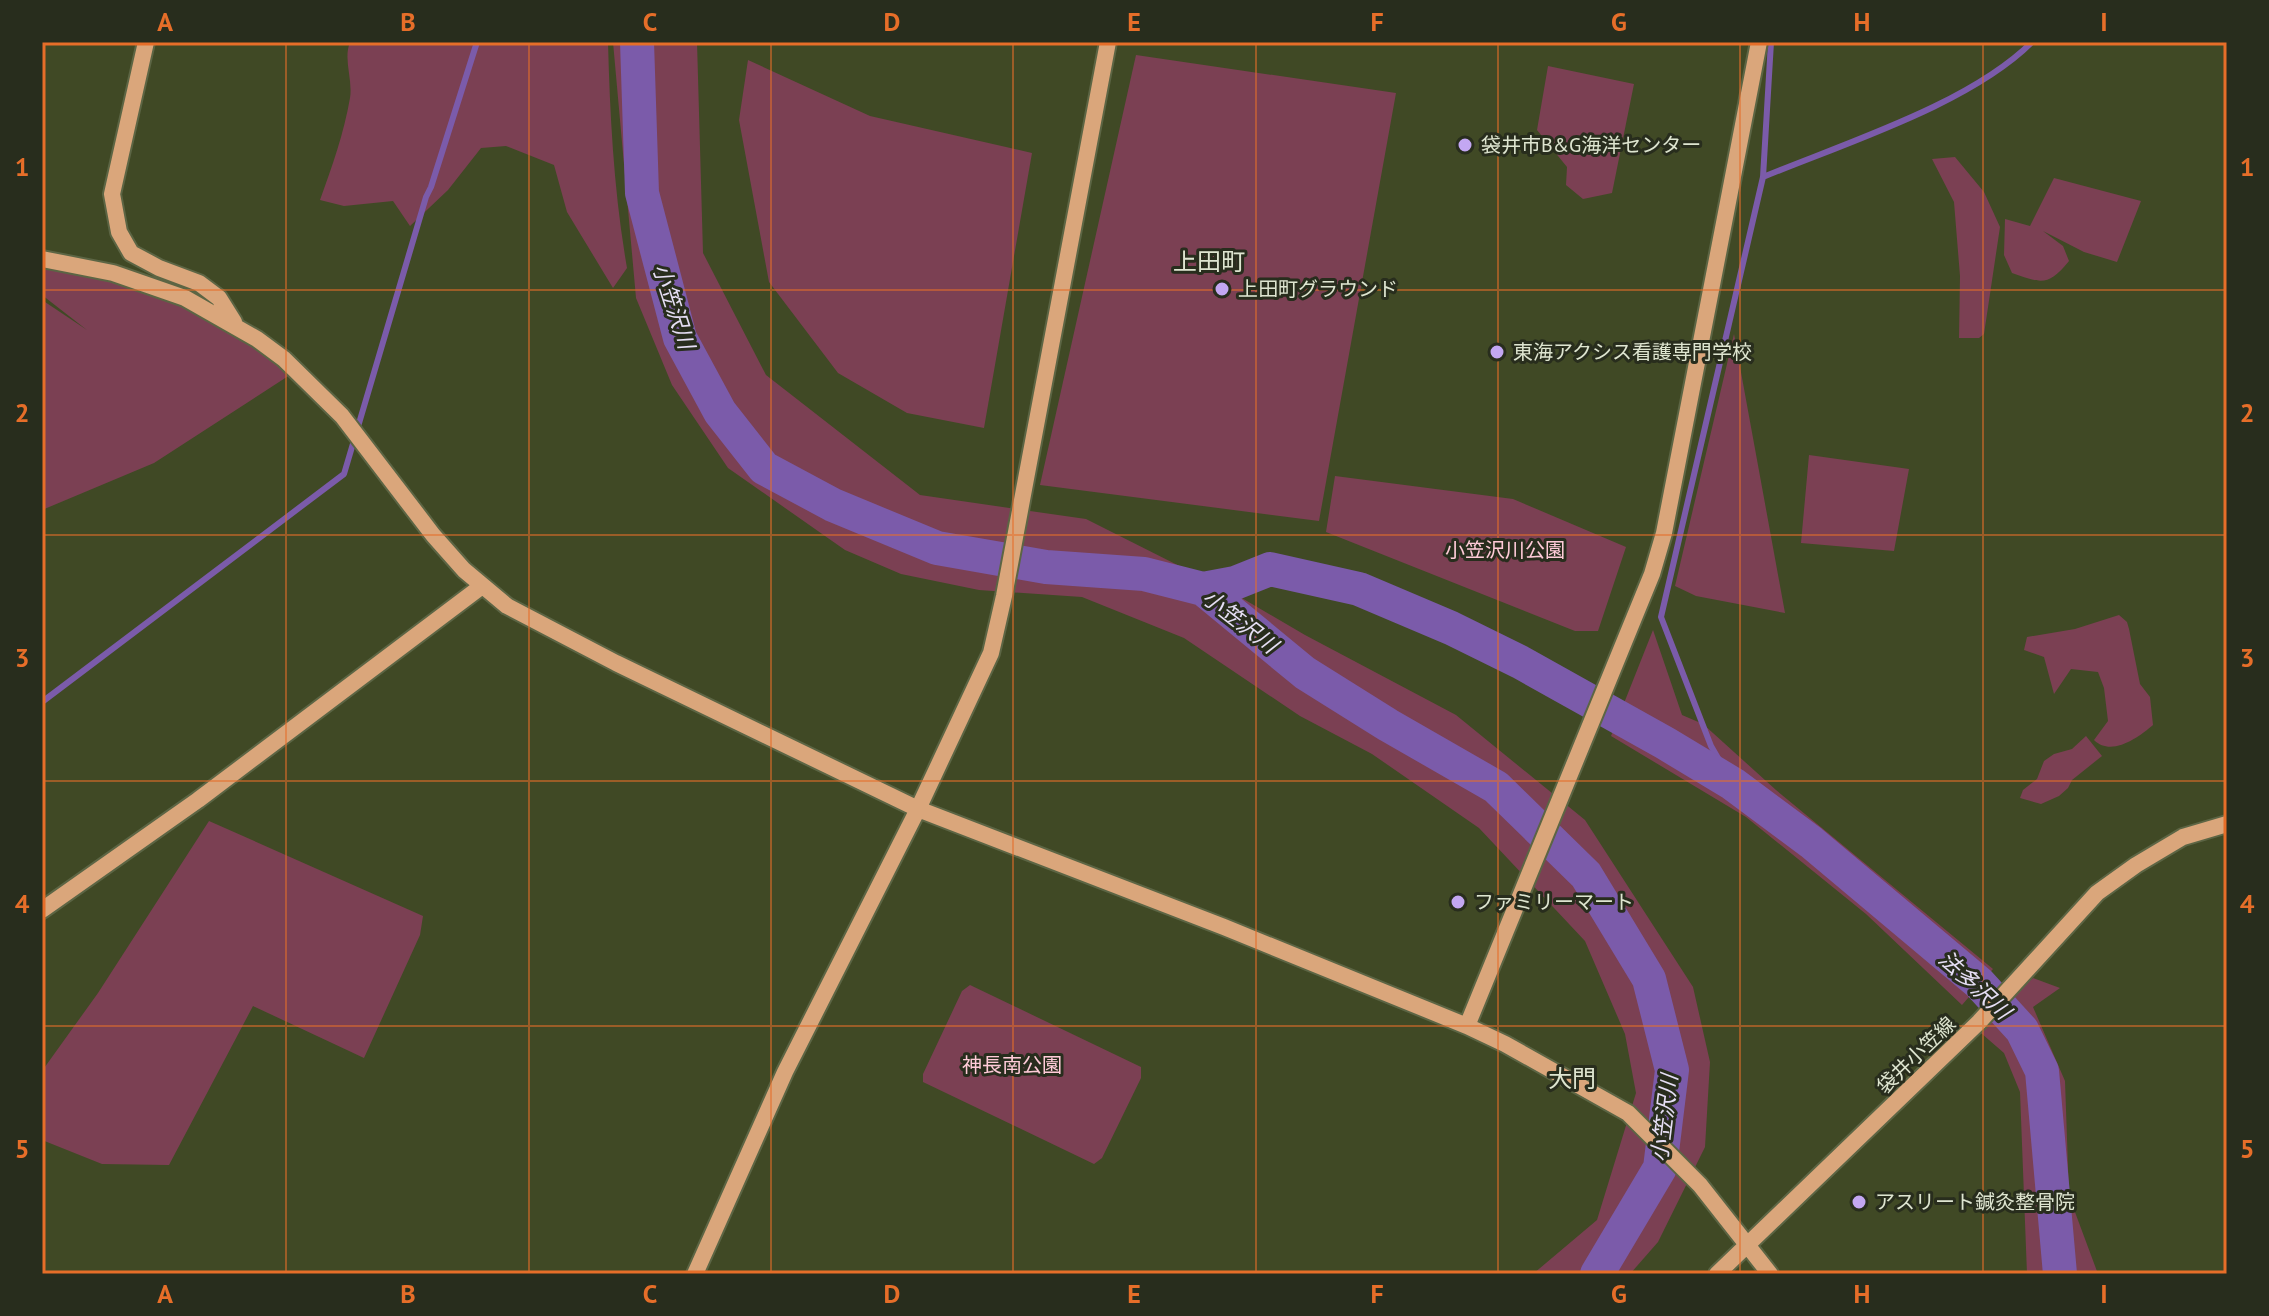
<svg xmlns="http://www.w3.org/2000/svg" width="2269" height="1316" font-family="'PT Sans','Noto Sans JP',sans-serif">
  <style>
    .green { fill: #7b4053 }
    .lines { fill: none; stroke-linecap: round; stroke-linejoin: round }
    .stream { stroke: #7b5baa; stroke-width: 6 }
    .river { stroke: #7b5baa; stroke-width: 34 }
    .secondary-casing { stroke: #5c6544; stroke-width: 20 }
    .secondary { stroke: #daa67b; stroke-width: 16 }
    .grid { fill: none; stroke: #e66e29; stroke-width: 2; stroke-opacity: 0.55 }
    .poi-dot { fill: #c3a7f2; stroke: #282d1d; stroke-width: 3 }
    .labels { text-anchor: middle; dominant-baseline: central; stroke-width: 6; stroke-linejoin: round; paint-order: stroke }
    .poi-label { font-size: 20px; fill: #dee5d0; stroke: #282d1d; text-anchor: start }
    .park-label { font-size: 20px; fill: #ffcbd8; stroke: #282d1d }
    .street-label { font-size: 20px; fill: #dee5d0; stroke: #282d1d }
    .water-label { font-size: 22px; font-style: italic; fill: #e6dff5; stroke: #282d1d }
    .quarter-label { font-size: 24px; fill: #dee5d0; stroke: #282d1d }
    .neatline { fill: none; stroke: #e66e29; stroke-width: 3 }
    .grid-label { font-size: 26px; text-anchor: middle; font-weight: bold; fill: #e66e29 }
  </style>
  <rect width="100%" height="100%" fill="#404925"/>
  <!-- green -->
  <path class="green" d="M 350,42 L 608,42 C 610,118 614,193 627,268 L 613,288 L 567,212 L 554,165 L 506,146 L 481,148 L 448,190 L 410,226 L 393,201 L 344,206 L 320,200 C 332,167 344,133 350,98 C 353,79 343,60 350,42 Z
    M 613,42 L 697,42 L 703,253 L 766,375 L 920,495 L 1086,519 L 1235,594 L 1305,635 L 1456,715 L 1585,820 L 1693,987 L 1710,1062 L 1705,1147 L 1658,1242 L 1630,1274 L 1533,1274 L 1597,1220 L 1636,1093 L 1625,1034 L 1585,941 L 1479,828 L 1372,754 L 1300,716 L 1184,638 L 1082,597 L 979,590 L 901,574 L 845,550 L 728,468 L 672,385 L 636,298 Z
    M 1136,55 L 1396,93 L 1319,521 L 1040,485 Z
    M 748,60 L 870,116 L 1032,153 L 984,428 L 907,413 L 838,373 L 769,282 L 739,120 Z
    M 1548,66 L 1634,84 L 1612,193 L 1583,199 L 1566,185 L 1567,167 L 1537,130 Z
    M 1955,157 L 1984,192 L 2000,227 L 1984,334 L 1979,338 L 1959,338 L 1960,276 L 1954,202 L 1932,159 Z
    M 2054,178 L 2141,201 L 2117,262 L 2084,252 L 2043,231 L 2063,246 L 2069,261 C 2048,287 2041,283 2012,273 L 2004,255 L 2005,219 L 2030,226 Z
    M 42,261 L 191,301 L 296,371 L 154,463 L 42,510 L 42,300 L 87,330 L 42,295 Z
    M 1734,334 L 1785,613 L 1696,596 L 1675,586 Z
    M 1809,455 L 1909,469 L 1894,551 L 1801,543 Z
    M 1335,476 L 1513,499 L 1626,547 L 1598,631 L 1575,631 L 1326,532 Z
    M 2119,615 L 2127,622 L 2129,629 L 2140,684 L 2150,697 L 2153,725 C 2138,738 2111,757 2094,740 L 2108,721 L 2104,688 L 2098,672 L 2071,669 L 2054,694 L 2044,657 L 2024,650 L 2027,637 L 2075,629 Z
    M 1653,630 L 1682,715 L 1703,724 L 1776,790 L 1993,969 L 1962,1005 L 1866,914 L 1746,817 L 1611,736 Z
    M 2086,736 L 2102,756 L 2072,780 L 2068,788 L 2059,796 L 2041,804 L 2020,798 L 2023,790 L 2037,779 L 2044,761 L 2054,754 L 2072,749 Z
    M 209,821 L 423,916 L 420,935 L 364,1058 L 253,1006 L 169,1165 L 102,1164 L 42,1140 L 42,1071 L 98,993 Z
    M 2033,978 L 2060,988 L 2033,1007 L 2065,1081 L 2069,1196 L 2098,1274 L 2027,1274 L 2020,1092 L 2004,1053 L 1974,1027 Z
    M 970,985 L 1141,1067 L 1141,1078 L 1102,1158 L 1094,1164 L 923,1082 L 923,1074 L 962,991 Z"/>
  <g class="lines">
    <!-- stream -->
    <path class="stream" d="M 1763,177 C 1845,143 1970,104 2032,42
      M 42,702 L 344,474 L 426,197 L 431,187 L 477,42
      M 1733,784 L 1711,746 L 1661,617 L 1763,177 L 1771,42"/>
    <!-- river -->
    <path class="river" d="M 637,42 L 642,193 L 680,338 L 720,412 L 764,468 L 833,505 L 937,548 L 1046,567 L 1144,574 L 1203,589 L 1305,673 L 1388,725 L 1496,787 L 1586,875 L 1649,979 L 1672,1070 L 1660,1168 L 1597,1274
      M 1203,589 L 1235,583 L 1270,569 L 1359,589 L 1451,628 L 1520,662 L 1665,743 L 1733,784 L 1811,842 L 1979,983 L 2022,1030 L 2042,1071 L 2060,1274"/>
    <defs>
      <path id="secondary" d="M 146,42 L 112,194 L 119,232 L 131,253 L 159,268 L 199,283 L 219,298 L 234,322
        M 42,259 L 113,273 L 185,298 L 257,339 L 284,359 L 342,416 L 433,535 L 464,570 L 507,606 L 616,663 L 918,809 L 1224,927 L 1467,1026 L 1505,1044 L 1628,1113 L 1700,1185 L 1770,1274
        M 42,910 L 198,800 L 482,586
        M 1467,1026 L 1652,574 L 1664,533 L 1759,42
        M 695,1274 L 785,1072 L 918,809 L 991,653 L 1004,596 L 1108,42
        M 1717,1274 L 1979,1022 L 2097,893 L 2136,865 L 2183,837 L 2227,824"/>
    </defs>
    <!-- secondary casing -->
    <use href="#secondary" class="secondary-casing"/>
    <!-- secondary -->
    <use href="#secondary" class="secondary"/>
  </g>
  <!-- grid -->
  <path class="grid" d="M 286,42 L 286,1274M 529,42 L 529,1274M 771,42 L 771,1274M 1013,42 L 1013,1274M 1256,42 L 1256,1274M 1498,42 L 1498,1274M 1740,42 L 1740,1274M 1983,42 L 1983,1274M 42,290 L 2227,290M 42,535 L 2227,535M 42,781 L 2227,781M 42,1026 L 2227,1026"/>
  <!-- markers -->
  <g class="poi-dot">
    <circle cx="1465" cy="145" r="8"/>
    <circle cx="1222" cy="289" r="8"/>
    <circle cx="1497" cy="352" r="8"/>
    <circle cx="1458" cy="902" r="8"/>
    <circle cx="1859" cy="1202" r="8"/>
  </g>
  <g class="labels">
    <!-- poi labels -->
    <g class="poi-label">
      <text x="1481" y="145">袋井市B&amp;G海洋センター</text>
      <text x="1238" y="289">上田町グラウンド</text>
      <text x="1513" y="352">東海アクシス看護専門学校</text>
      <text x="1474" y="902">ファミリーマート</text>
      <text x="1875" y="1202">アスリート鍼灸整骨院</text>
    </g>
    <!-- park labels -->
    <g class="park-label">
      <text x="1505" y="550">小笠沢川公園</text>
      <text x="1012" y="1065">神長南公園</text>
    </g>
    <!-- street labels -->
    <g class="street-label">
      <text transform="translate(1916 1055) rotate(-44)">袋井小笠線</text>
    </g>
    <!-- water labels -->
    <g class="water-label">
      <text transform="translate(674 306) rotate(72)">小笠沢川</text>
      <text transform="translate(1240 621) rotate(38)">小笠沢川</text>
      <text transform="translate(1975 985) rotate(43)">法多沢川</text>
      <text transform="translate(1664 1118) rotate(-83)">小笠沢川</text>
    </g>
    <!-- quarter labels -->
    <g class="quarter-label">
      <text x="1209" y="261">上田町</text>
      <text x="1572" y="1078">大門</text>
    </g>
  </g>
  <!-- border -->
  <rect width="2269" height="1316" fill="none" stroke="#282d1d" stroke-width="88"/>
  <rect x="44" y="44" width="2181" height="1228" class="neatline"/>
  <g class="grid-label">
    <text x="165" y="31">A</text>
    <text x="408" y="31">B</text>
    <text x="650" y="31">C</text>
    <text x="892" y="31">D</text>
    <text x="1134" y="31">E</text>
    <text x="1377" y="31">F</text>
    <text x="1619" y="31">G</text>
    <text x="1862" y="31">H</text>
    <text x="2104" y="31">I</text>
    <text x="22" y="176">1</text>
    <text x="2247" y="176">1</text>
    <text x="22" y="422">2</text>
    <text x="2247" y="422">2</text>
    <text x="22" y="667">3</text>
    <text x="2247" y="667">3</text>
    <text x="22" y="913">4</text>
    <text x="2247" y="913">4</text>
    <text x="22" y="1158">5</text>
    <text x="2247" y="1158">5</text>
    <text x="165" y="1303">A</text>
    <text x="408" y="1303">B</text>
    <text x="650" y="1303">C</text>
    <text x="892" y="1303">D</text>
    <text x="1134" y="1303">E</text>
    <text x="1377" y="1303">F</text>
    <text x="1619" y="1303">G</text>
    <text x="1862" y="1303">H</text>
    <text x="2104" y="1303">I</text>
  </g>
</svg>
